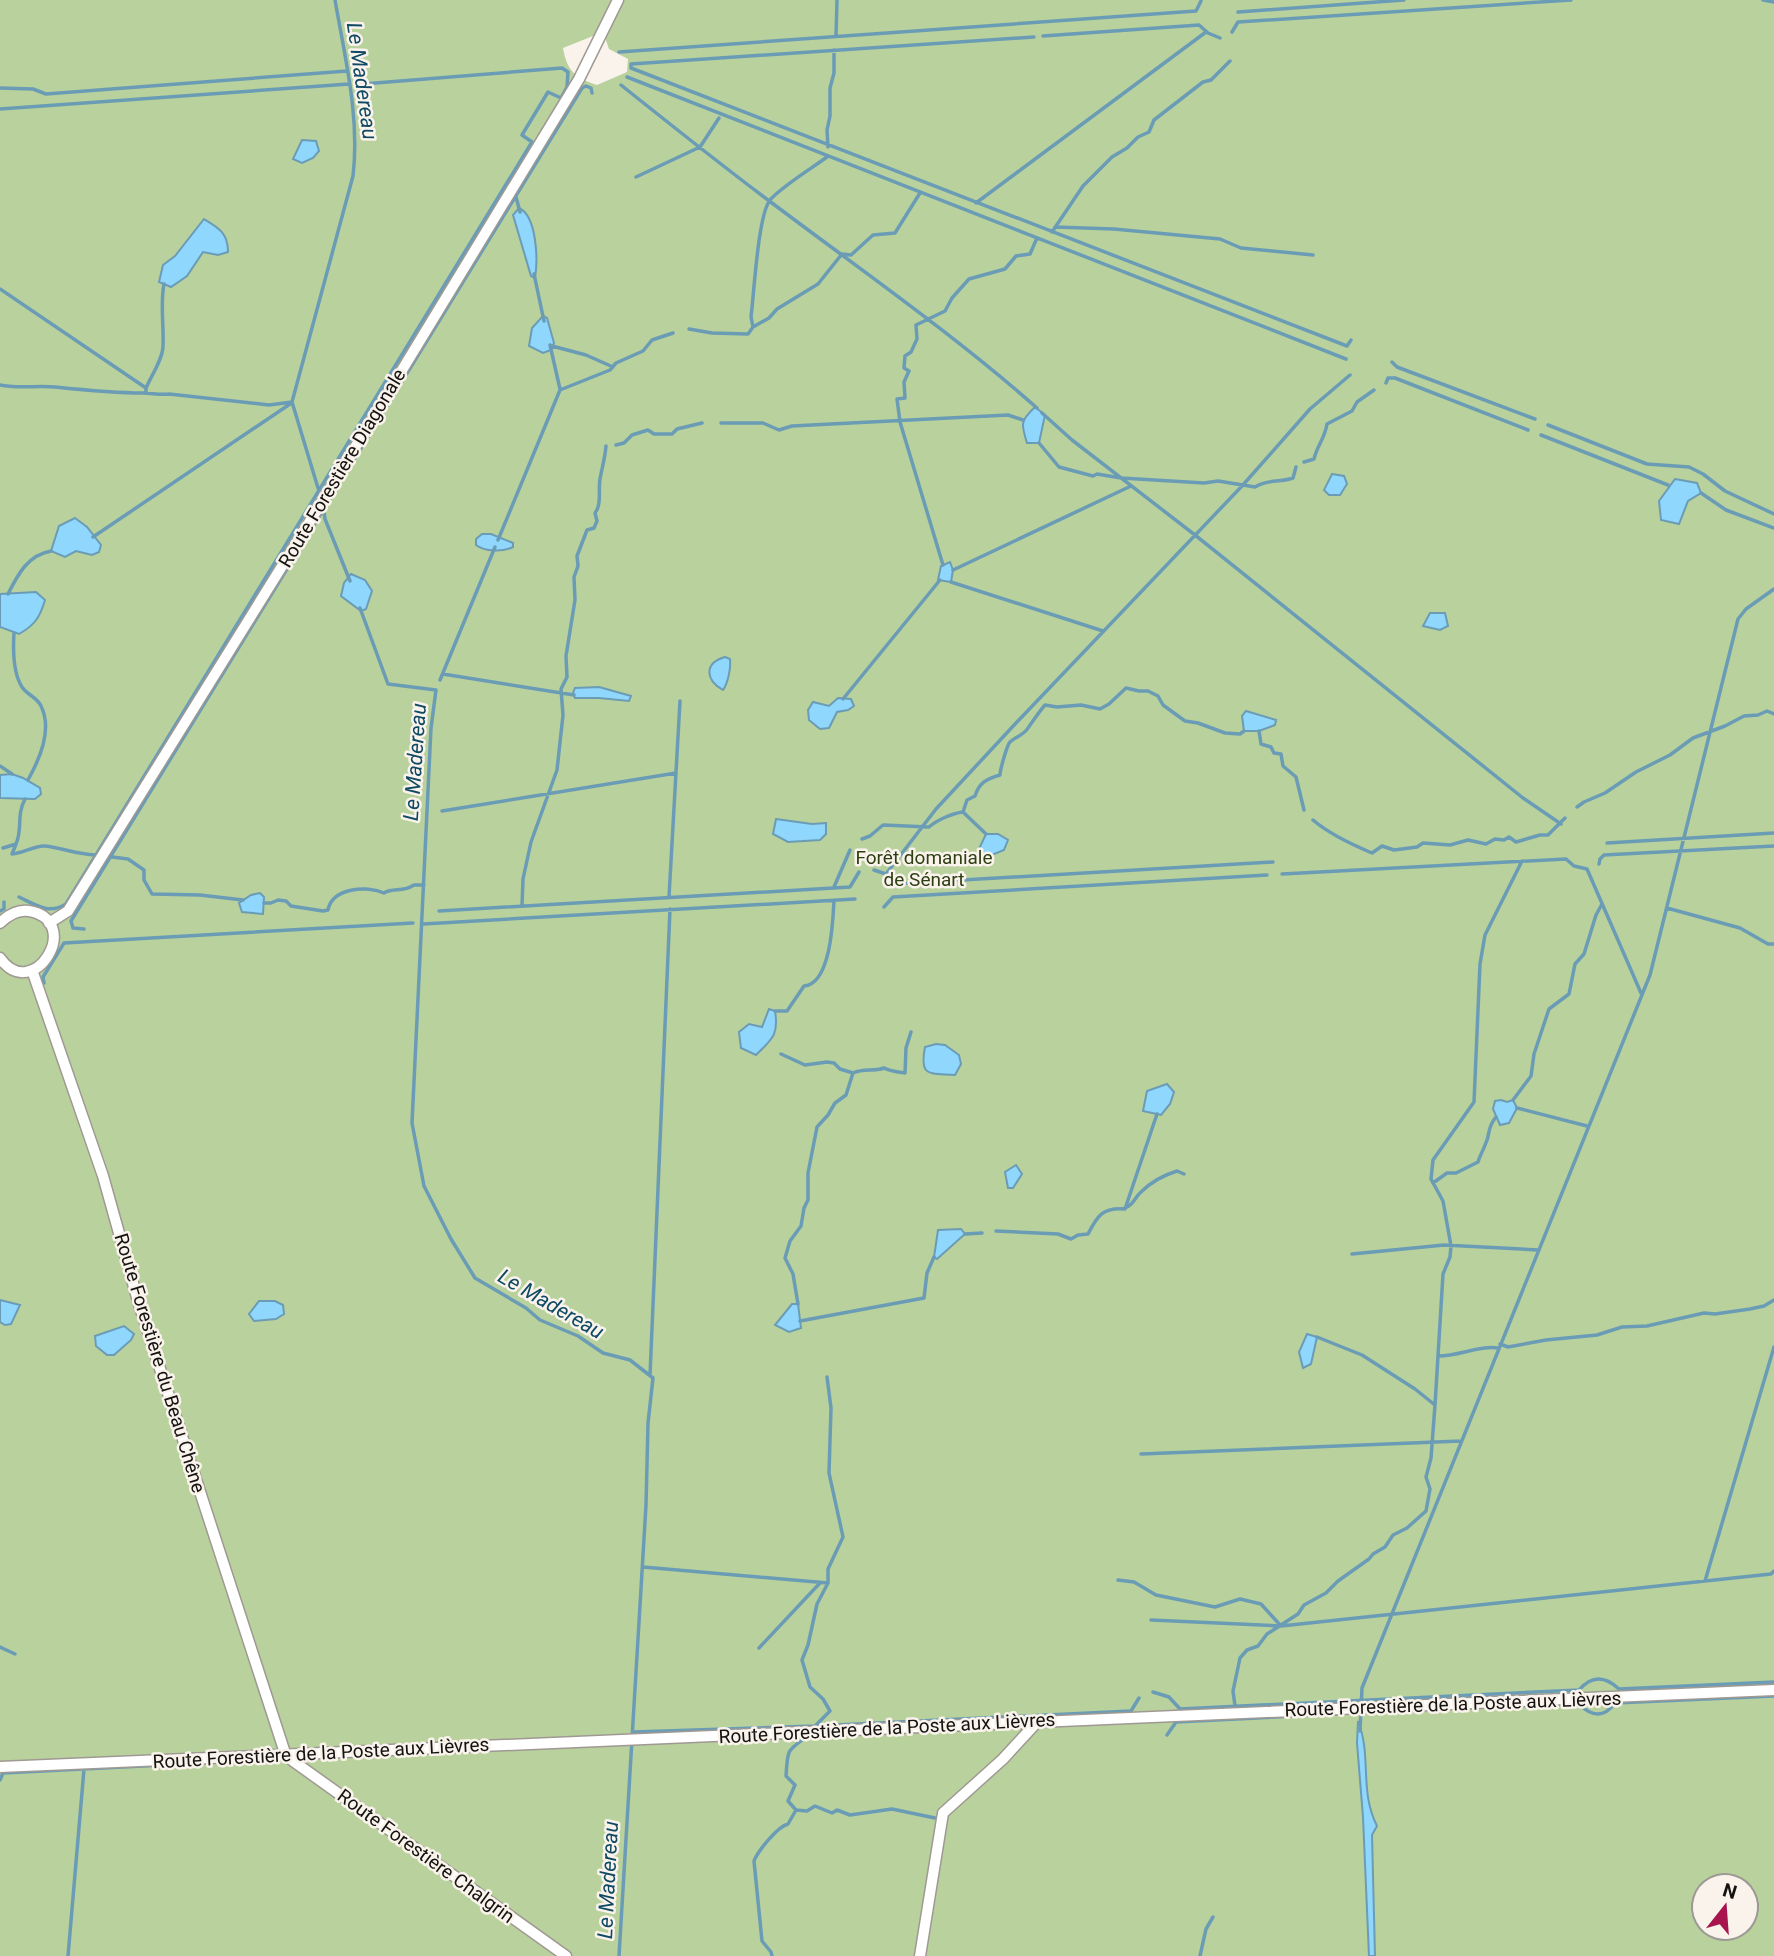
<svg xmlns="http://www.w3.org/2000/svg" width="1774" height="1956" font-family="Roboto,sans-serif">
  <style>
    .green { fill: #b9d19d; fill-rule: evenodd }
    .water { fill: #90d7fd; stroke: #6b9cb6; stroke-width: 2 }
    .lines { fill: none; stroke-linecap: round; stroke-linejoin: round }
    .stream { stroke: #6b9cb6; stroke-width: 3.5 }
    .minor-casing { stroke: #9f9993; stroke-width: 13 }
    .minor { stroke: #fff; stroke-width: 10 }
    .labels { text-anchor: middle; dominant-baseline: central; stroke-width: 5; stroke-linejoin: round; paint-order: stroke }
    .street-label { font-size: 19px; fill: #141210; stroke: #f9f3ec }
    .park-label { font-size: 19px; fill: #2e3f13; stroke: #f9f3ec }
    .water-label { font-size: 21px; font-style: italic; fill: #0f4963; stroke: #f9f3ec }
  </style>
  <rect width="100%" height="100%" fill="#f9f3ec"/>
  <!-- green -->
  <path class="green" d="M 0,0 L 1774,0 L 1774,1956 L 0,1956 ZM 603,32 L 609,49 L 628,59 L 627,72 L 597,85 C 575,78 567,71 563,48 ZM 1704,1886 L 1746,1886 L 1746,1928 L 1704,1928 Z"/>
  <!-- water -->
  <path class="water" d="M 302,140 L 316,141 L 319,151 L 313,158 L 302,163 L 293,159 Z
    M 519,208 C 537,216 538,260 535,278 L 531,276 L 513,215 Z
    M 204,219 C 219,228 228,233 228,252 L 218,255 L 203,252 L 187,276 L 171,287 L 159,282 L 163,265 L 175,256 Z
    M 543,316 L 547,318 L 554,343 L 551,350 L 543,353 L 529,346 L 532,328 Z
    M 1035,407 L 1045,415 L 1039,443 L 1027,443 C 1021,424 1020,421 1035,407 Z
    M 1332,474 L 1344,476 L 1347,484 L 1340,495 L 1329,495 L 1324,490 Z
    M 1675,479 L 1697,483 L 1701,493 L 1688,501 L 1679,524 L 1661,520 L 1659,501 Z
    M 75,518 L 87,527 L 101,545 L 99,552 L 92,555 L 76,551 L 65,557 L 51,551 L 59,526 Z
    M 482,534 L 491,534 L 513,543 L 513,547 C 503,552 485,552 476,545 L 476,539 Z
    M 950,562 L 953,570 L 951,582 L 938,580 L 941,566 Z
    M 351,574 L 365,580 L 372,591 L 366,609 L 361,611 L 341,596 L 344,583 Z
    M 36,592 L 45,600 C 40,617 35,625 19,634 L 0,627 L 0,594 Z
    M 1430,613 L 1445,613 L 1448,626 L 1440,630 L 1423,626 Z
    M 725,657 L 730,659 C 731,668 728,683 723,690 C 705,680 704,663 725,657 Z
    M 599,687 L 631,696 L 629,701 L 599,698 L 575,698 L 573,693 L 575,688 Z
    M 838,698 L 851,699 L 854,706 L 848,710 L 837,712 L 829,728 L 820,729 L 809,720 L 808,710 L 813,702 L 829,706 Z
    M 1246,711 L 1276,720 L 1275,725 L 1259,731 L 1244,731 L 1242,716 Z
    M 12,774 L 23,778 L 40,788 L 41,794 L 35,799 L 0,798 L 0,775 Z
    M 776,819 L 812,824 L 826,823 L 826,834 L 820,840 L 788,842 L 773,834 Z
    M 986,834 L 998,834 L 1008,840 L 1004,850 L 982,859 L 978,851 Z
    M 260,893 L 264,897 L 263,914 L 242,912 L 239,903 L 251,895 Z
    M 769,1009 L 775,1011 C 779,1035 772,1039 756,1055 L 741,1048 L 739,1032 L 749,1024 L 762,1027 Z
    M 936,1044 L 945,1045 L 959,1055 L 961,1064 L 955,1075 C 930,1073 919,1078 925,1047 Z
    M 1167,1084 L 1174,1092 L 1170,1104 L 1161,1115 L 1143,1111 L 1147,1091 Z
    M 1501,1100 L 1507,1102 L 1513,1100 L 1517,1108 L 1509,1123 L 1500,1125 L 1493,1109 L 1495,1101 Z
    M 1016,1165 L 1022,1174 L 1013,1188 L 1008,1188 L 1005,1172 Z
    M 961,1229 L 965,1234 L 937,1259 L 934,1257 L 938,1230 Z
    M 0,1300 L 20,1305 L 11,1324 L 5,1325 L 0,1322 Z
    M 259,1301 L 275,1301 L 283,1305 L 284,1314 L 276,1319 L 254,1321 L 249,1314 Z
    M 792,1304 L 798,1304 L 801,1328 L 789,1332 L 775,1325 Z
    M 124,1326 L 134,1334 L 131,1340 L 114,1355 L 107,1355 L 96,1346 L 95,1336 Z
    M 1307,1334 L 1317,1337 L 1311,1364 L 1303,1368 L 1299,1352 Z
    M 1358,1721 C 1372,1756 1359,1791 1377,1826 L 1372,1835 L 1375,1956 L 1369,1956 L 1363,1817 L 1357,1743 Z"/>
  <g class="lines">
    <!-- stream -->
    <path class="stream" d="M 1763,0 L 1774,2
      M 1238,12 L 1404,0
      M 1232,32 L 1238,22 L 1571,0
      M 836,36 L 837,0
      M 1043,36 L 1199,25 L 1208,33 L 1220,38
      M 1034,37 L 631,64 L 631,68 L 1347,346 L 1351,340
      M 619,52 L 1196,11 L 1201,1
      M 627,77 L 1346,359
      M 621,85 C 671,125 721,165 772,203 C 861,270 953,334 1037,408
      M 0,88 L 33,89 L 46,94 L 347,71
      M 0,109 L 349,84
      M 828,147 L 827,130 L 830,116 L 830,88 L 834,73 L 834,50
      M 636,177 L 700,147 L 719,118
      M 516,197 L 520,212
      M 976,203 L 1206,32
      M 1055,227 L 1114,229 L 1220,239 L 1241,248 L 1313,255
      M 1052,232 L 1083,186 L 1112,157 L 1127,148 L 1138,137 L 1149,132 L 1154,120 L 1203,82 L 1211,80 L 1230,61
      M 534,274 L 544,321
      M 0,289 L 146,388 L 146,393
      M 753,327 L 769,318 L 777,309 L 818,284 L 842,254 L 851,255 L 873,235 L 895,233 L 920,193
      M 689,329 L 712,333 L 748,334 L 753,327 L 751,317 C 754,294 758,215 770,200 C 781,187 812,168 827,157
      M 550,345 L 560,389
      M 552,346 L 586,355 L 613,367
      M 1392,362 L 1397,367 L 1535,419
      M 1386,383 L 1388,378 L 1395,378 L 1528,430
      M 0,385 C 18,389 37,385 55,387 C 84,390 113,393 142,393 C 152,393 159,395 169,394 L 269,405 L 292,402
      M 146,388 C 151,376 163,359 163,346 C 164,325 160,304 164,284
      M 1042,413 L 1072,440 L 1195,535 L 1523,798 L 1561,824
      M 721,423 L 763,423 L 779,430 L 792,426 L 1008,415 L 1023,420
      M 1548,425 L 1647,464 L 1689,467 L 1703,474 L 1725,491 L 1774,514
      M 1541,435 L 1668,485
      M 1039,443 L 1059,467 L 1093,476 L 1097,474 L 1121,478 L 1204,483 L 1218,481 L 1255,487 C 1268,479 1278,483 1293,478 L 1296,467
      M 616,445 L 624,443 L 632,435 L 648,430 L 654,434 L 672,434 L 677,429 L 702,423
      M 1304,462 L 1314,459 C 1317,446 1325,438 1327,424 L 1352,411 L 1357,402 L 1374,390
      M 318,488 L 292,402 L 353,176 C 360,117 345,58 335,0
      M 1701,493 L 1726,510 L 1774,528
      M 324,511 L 325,519 L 350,581
      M 93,537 L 290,404
      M 498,540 L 560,390 L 610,370 L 616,363 L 643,351 L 652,340 L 673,333
      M 943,565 L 900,422 L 897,399 L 905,398 L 904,382 L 909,371 L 904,368 L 905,356 L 911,352 L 917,339 L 916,325 L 945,311 L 952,298 L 969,279 L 1005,269 L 1016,256 L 1030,254 L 1037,238
      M 953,570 L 1131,486
      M 951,582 L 1103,631
      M 8,594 C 18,574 28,555 51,551
      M 360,608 L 388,684 L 436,690 L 431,728 L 412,1123 L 424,1186 L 451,1239 L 475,1278 L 526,1308 L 540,1320 L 578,1336 L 603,1353 L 630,1360 L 653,1378 L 648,1423 L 646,1505 L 619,1956
      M 14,633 C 13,649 13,673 22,687 C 27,695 37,697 41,706 C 53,730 39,760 28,780
      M 443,674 L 574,695
      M 440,680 L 495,547
      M 843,699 L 940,580
      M 1259,731 L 1261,744 L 1271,747 L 1274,753 L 1281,754 L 1283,766 L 1296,777 L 1304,810
      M 0,766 L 12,774
      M 1577,807 L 1584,802 L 1605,793 L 1636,772 L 1670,755 L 1693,738 L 1725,726 L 1744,716 L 1758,715 L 1767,711 L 1774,714
      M 442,811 L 676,773
      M 963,812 L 986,834
      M 1313,820 C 1328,833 1353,845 1372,853 L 1382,846 L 1394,850 L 1417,847 L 1423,843 L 1450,845 L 1468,840 L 1486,844 L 1495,839 L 1504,840 L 1509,837 L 1516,842 L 1540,835 L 1548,835 L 1565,818
      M 862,839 L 870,836 L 883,825 L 929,827 C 937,820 953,813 963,812 L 967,800 L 975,796 C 979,783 986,779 1000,775 C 1000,770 1007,745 1010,742 C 1015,737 1024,735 1028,728 C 1034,720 1038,713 1045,705 L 1057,707 L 1081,705 L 1100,709 L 1109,704 L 1126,688 L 1139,691 L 1148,691 L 1158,696 L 1163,705 L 1185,721 L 1198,723 L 1225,733 L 1240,734 L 1244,731
      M 1607,843 L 1774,833
      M 16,844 L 12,854 C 23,853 36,845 45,846 C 62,848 77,854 95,855
      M 3,848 L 16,844 C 23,828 16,816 25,799
      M 112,857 L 128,859 L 144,870 L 144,880 L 152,894 L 200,895 L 243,900
      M 1599,864 L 1600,859 L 1604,855 L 1774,846
      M 874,870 L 886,874 L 936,809 L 1016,723 L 1242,486 L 1310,409 L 1350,375
      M 886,874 L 894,884 L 1273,862
      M 1282,874 L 1566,859 L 1574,866 L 1587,869 L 1641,993
      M 834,887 L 850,850
      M 19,897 C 36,905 49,915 66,904 L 532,142 L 522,135 L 548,92 L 561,98 L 567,87 L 568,72 L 562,68 L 363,84
      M 669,897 L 680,701
      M 264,903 L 271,903 L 278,900 L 286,901 L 291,906 L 323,911 L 328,910 C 332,888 367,885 384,893 C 394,887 402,893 414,885 L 424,885
      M 522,906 L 523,879 L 531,842 L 557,770 L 563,715 L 561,689 L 567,677 L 566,656 L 575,600 L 574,577 L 578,566 L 577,556 L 587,530 L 594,528 L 597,521 L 595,513 C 602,504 598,490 600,479 C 602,468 605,458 606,446
      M 884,907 L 893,897 L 1267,875
      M 1667,908 L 1740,928 L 1768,944 L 1774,944
      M 0,911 L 4,909 L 4,902
      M 439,911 L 850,887 L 859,872
      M 423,924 L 855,899
      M 84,929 L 73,928 L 71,921 L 582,88 L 586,86 L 591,88 L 592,93
      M 44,983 L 43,977 L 64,943 L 413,923
      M 775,1011 L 787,1011 L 804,986 C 831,984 833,920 834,900
      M 781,1054 L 805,1065 L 827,1062 L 834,1063 L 840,1069 L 853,1073 L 846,1095 L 835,1103 L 828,1115 L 817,1127 L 808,1173 L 808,1200 L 804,1208 L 801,1226 L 790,1241 L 785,1258 L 793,1274 L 798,1304
      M 853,1073 C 864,1068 873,1072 884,1068 C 889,1071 899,1072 905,1073 L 906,1048 L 911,1032
      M 1513,1100 L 1531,1076 L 1534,1054 L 1549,1009 L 1569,994 L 1575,964 L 1584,954 L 1596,915 L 1602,904
      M 1517,1108 L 1587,1126
      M 1433,1183 L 1447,1173 L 1456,1173 L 1478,1162 C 1480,1155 1483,1151 1485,1145 C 1491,1134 1486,1129 1496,1117
      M 1125,1208 C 1134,1205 1134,1198 1141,1192 C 1151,1182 1164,1175 1177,1171 L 1184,1174
      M 996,1231 L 1058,1234 L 1071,1239 L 1078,1235 L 1088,1234 C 1097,1217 1102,1207 1125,1209 L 1157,1114
      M 965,1234 L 982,1233
      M 1352,1254 L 1444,1245 L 1538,1250
      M 800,1321 L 924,1298 L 927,1273 L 934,1257
      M 1317,1337 L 1362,1355 L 1415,1389 L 1435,1405
      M 1500,1344 L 1508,1347 L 1546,1340 L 1597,1335 L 1622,1327 L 1647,1326 L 1704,1313 L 1715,1314 L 1750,1309 L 1764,1306 L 1774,1300
      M 1439,1356 C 1458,1356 1481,1345 1498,1348
      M 650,1375 L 670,909
      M 1141,1454 L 1461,1441
      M 643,1567 L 828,1583
      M 1118,1580 L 1134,1582 L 1156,1595 L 1215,1607 L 1240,1599 L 1261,1604 L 1281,1626
      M 1705,1581 L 1774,1347
      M 1151,1620 L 1281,1626 L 1771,1574 L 1774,1571
      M 0,1647 L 15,1654
      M 759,1648 L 820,1583
      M 1153,1692 L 1169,1697 L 1180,1709 L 1579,1690 C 1592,1675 1605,1676 1619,1689 L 1774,1682
      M 1235,1706 L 1233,1691 L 1240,1658 L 1247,1650 L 1258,1646 L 1267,1634 L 1298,1614 L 1304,1605 L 1326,1593 L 1338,1581 L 1369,1559 L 1373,1554 L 1385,1547 L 1393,1535 L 1407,1528 L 1426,1511 L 1430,1489 L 1426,1477 L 1431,1458 L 1435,1405 L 1443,1274 L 1450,1257 L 1451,1246 L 1443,1201 L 1431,1179 L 1433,1160 L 1474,1102 L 1480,964 L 1485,935 L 1522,861
      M 1459,1708 L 1579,1704 C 1592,1717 1604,1718 1615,1703 L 1774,1696
      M 815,1726 L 830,1711 L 823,1699 L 810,1687 L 802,1660 L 808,1645 L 817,1604 L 828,1583 L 828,1569 L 843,1537 L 829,1473 L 831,1408 L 827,1377
      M 1360,1731 L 1362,1688 L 1650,975 L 1738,619 L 1746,609 L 1774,589
      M 634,1732 L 815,1726 L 1131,1711 L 1139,1698
      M 1167,1735 L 1176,1722 L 1336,1714
      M 0,1780 L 3,1773 L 183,1764 L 187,1766
      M 796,1810 L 807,1811 L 815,1806 L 832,1813 L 837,1810 L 850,1815 L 892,1809 L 935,1818
      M 68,1956 L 84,1769
      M 772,1956 L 771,1952 L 762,1941 L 754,1861 C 758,1851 777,1827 788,1824 L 796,1810 L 788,1801 L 795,1785 L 786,1776 C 788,1749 786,1752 806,1737
      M 1200,1956 L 1206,1929 L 1213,1917"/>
    <defs>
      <path id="minor" d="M 0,923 C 8,915 17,909 29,911 C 85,921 33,1005 0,958
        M 49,923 L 68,911 L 320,505 L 579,79 L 618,0
        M 32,970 L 103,1176 L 138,1301 L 286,1756
        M 286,1756 L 566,1956
        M 0,1767 L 1774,1690
        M 920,1956 L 943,1813 L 1003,1759 L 1037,1722"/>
    </defs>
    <!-- minor casing -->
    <use href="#minor" class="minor-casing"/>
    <!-- minor -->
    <use href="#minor" class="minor"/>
  </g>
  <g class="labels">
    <!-- street labels -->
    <g class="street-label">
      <text transform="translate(342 468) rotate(-59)">Route Forestière Diagonale</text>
      <text transform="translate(160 1363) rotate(73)">Route Forestière du Beau Chêne</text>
      <text transform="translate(1453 1704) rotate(-2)">Route Forestière de la Poste aux Lièvres</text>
      <text transform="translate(887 1728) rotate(-3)">Route Forestière de la Poste aux Lièvres</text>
      <text transform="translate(321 1753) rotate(-3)">Route Forestière de la Poste aux Lièvres</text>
      <text transform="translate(426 1856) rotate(36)">Route Forestière Chalgrin</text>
    </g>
    <!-- park labels -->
    <g class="park-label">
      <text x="924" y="857">Forêt domaniale<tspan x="924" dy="22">de Sénart</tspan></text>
    </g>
    <!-- water labels -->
    <g class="water-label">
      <text transform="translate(362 81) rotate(82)">Le Madereau</text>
      <text transform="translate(415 762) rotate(-86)">Le Madereau</text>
      <text transform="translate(551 1304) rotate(30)">Le Madereau</text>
      <text transform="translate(608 1880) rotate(-87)">Le Madereau</text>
    </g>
  </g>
  <!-- north arrow -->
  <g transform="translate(1725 1907) rotate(17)"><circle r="33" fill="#f9f3ec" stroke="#9d9994" stroke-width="2"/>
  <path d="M0-5L12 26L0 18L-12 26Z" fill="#a8154e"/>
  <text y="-10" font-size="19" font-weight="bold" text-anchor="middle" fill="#141210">N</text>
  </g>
</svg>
